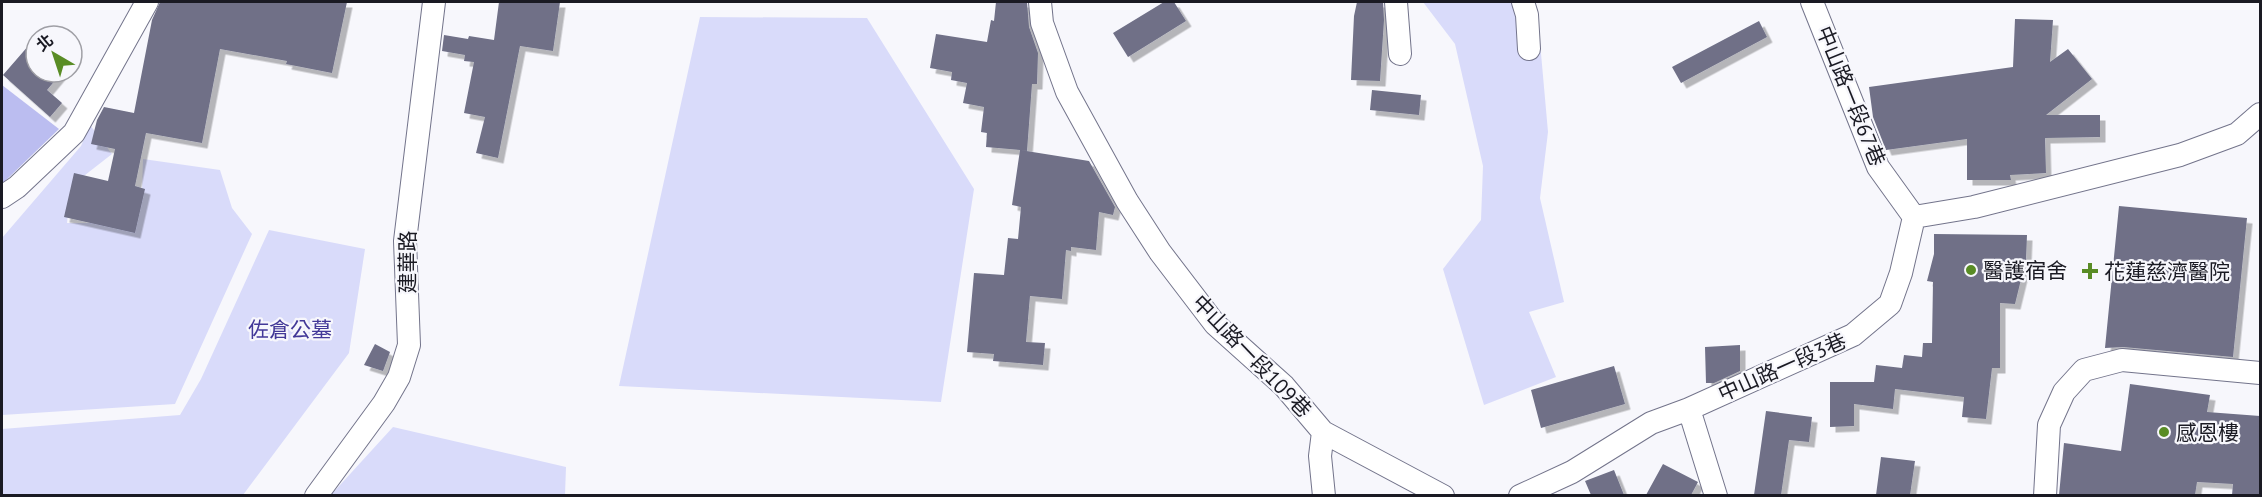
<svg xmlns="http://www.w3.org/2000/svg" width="2262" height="497" font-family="'PT Sans','Noto Sans TC',sans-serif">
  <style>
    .green { fill: #d9dbfa }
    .water { fill: #bbbdf0 }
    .building { fill: #6f7087; filter: url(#shadow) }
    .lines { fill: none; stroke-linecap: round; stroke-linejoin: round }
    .minor-casing { stroke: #73748b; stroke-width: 24 }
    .minor { stroke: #fff; stroke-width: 22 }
    .poi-dot { fill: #598c25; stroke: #f7f7fc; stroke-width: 2 }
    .labels { text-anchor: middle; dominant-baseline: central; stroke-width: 4.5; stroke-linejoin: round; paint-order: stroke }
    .street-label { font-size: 21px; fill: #1a1a23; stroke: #f7f7fc }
    .poi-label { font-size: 21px; fill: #1a1a23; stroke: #f7f7fc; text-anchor: start }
    .park-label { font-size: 21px; fill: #433998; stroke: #f7f7fc }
  </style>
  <defs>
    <filter id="shadow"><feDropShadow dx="5.5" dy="5.5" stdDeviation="0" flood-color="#0004"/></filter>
  </defs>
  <rect width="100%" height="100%" fill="#f7f7fc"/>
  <!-- green -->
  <path class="green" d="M 1423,2 L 1529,2 L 1539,31 L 1548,132 L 1540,198 L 1564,302 L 1529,312 L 1556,377 L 1484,405 L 1443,269 L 1481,220 L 1483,166 L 1455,44 Z
    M 700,17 L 867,18 L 974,189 L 941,402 L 619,386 Z
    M 90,125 L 112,154 L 71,186 L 67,223 L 121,223 L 142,191 L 143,159 L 220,170 L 232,208 L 252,234 L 175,404 L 2,415 L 2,238 L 81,146 Z
    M 269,230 L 365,249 L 349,353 L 243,495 L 2,495 L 2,429 L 180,415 L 201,379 Z
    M 393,427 L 566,467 L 565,495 L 330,496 Z"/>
  <!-- water -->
  <path class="water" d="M 2,85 L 59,129 L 2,184 Z"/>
  <!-- building -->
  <path class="building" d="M 160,2 L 347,2 L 332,73 L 286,64 L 287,61 L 220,49 L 202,143 L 146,133 L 135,186 L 145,189 L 135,233 L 64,217 L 74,173 L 108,181 L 115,149 L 91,144 L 97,120 L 104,107 L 134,113 L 152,20 Z
    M 499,2 L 560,2 L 553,51 L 520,46 L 498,158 L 476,153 L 485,117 L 464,113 L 474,62 L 464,61 L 465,55 L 442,51 L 444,35 L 468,39 L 469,36 L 494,40 Z
    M 996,2 L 1027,2 L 1029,27 L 1038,53 L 1037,84 L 1032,84 L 1027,151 L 1020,150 L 1089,161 L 1115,207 L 1113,215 L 1099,212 L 1096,250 L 1071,247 L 1071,251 L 1066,250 L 1062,299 L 1030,296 L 1026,342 L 1045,343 L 1043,365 L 993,361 L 994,354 L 967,352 L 974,273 L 1004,275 L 1008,238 L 1018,239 L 1021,207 L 1012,205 L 1020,150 L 986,147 L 987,133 L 981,132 L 984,107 L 963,103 L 967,83 L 951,80 L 952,72 L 930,68 L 936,34 L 987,42 L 991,20 L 994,21 Z
    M 1164,2 L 1174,2 L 1186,21 L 1128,57 L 1113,33 Z
    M 1357,2 L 1383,2 L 1384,20 L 1380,81 L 1351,80 L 1354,16 Z
    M 2015,19 L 2053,20 L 2050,62 L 2068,49 L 2092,79 L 2046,115 L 2100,115 L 2100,137 L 2045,138 L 2046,173 L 2010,175 L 2011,180 L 1967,180 L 1967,139 L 1886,150 L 1873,117 L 1869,87 L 2013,67 Z
    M 1759,21 L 1767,37 L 1681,83 L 1672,67 Z
    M 36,37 L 36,72 L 62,72 L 47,90 L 62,103 L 50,117 L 3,75 Z
    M 1372,90 L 1421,95 L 1419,115 L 1370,110 Z
    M 2119,206 L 2247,218 L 2233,357 L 2123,347 L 2105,348 Z
    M 1934,234 L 2027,235 L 2026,259 L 2015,304 L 2000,303 L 2000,368 L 1992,368 L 1986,419 L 1962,417 L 1964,397 L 1895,389 L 1893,409 L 1854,404 L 1854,426 L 1830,427 L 1830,382 L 1874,382 L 1876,365 L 1902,368 L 1904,355 L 1922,357 L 1923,343 L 1932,343 L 1933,282 L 1927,281 L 1934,254 Z
    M 375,344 L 390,352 L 383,371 L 364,365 Z
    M 1740,345 L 1740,371 L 1714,383 L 1706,383 L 1705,347 Z
    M 1614,366 L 1625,404 L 1541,428 L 1531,390 Z
    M 2130,384 L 2210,395 L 2207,412 L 2260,416 L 2260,495 L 2232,495 L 2233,484 L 2197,482 L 2195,495 L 2059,495 L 2064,443 L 2121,451 Z
    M 1766,411 L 1812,417 L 1809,442 L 1789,440 L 1781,495 L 1754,495 Z
    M 1881,457 L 1915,461 L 1910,495 L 1876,495 Z
    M 1663,464 L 1698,482 L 1691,495 L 1646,495 Z
    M 1614,470 L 1624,495 L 1591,495 L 1585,481 Z"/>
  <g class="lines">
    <defs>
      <path id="minor" d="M 1040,2 L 1042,23 L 1067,92 L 1127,201 L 1160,252 L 1215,324 L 1284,386 L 1323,432 L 1443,496
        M 1396,2 L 1400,54
        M 1523,2 L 1527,15 L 1529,49
        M 1812,2 L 1878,167 L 1914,217
        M 2,197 L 17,187 L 74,133 L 147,2
        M 1914,217 L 1974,207 L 2180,155 L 2237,134 L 2260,114
        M 1689,409 L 1716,496
        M 1323,432 L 1320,456 L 1324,496
        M 316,496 L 384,403 L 399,377 L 409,345 L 405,241 L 434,2
        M 1520,496 L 1572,472 L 1651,423 L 1689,409 L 1853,335 L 1890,304 L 1901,273 L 1914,217
        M 2045,496 L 2049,425 L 2064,392 L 2084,370 L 2122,360 L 2260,373"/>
    </defs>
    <!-- minor casing -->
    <use href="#minor" class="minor-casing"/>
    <!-- minor -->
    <use href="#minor" class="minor"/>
  </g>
  <!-- markers -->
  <g class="poi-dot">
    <circle cx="1971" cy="270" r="6"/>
    <path d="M2087 262h6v6h6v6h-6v6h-6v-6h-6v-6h6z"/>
    <circle cx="2164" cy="432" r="6"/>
  </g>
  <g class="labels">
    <!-- street labels -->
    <g class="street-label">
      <text transform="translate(1851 96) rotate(68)">中山路一段67巷</text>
      <text transform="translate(407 262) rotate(-90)">建華路</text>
      <text transform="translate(1252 356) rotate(46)">中山路一段109巷</text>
      <text transform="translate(1782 367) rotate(-24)">中山路一段3巷</text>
    </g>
    <!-- poi labels -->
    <g class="poi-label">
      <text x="1983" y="270">醫護宿舍</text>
      <text x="2104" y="271">花蓮慈濟醫院</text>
      <text x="2176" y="432">感恩樓</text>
    </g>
    <!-- park labels -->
    <g class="park-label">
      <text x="290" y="329">佐倉公墓</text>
    </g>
  </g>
  <!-- border -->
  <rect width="2262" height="497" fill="none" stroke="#1a1a23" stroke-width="6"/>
  <!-- north arrow -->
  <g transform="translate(54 54) rotate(321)"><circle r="28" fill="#f7f7fc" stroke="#9f9fa5" stroke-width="1.5"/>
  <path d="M0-4.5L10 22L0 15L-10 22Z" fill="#598c25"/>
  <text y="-9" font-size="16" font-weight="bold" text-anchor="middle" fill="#1a1a23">北</text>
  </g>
</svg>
